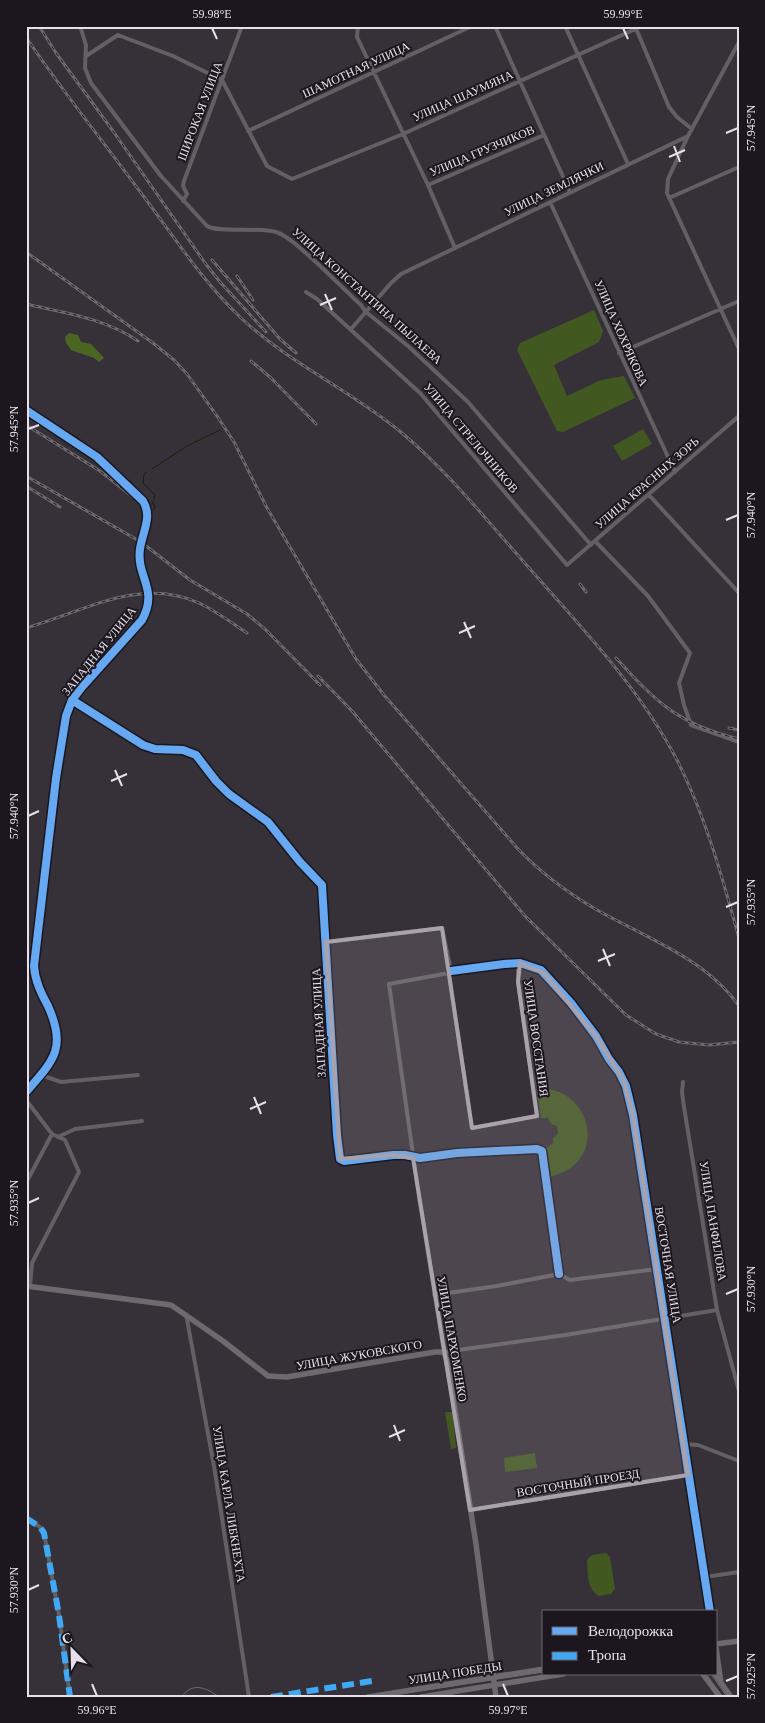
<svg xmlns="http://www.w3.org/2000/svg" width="765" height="1723" font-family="'Times New Roman',serif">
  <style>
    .green { fill: #415921 }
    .forest { fill: #4b6623 }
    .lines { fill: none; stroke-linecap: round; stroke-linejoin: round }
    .stream { stroke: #152305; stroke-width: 1 }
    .street { stroke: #626062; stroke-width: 4 }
    .secondary { stroke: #6d6a6e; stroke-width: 5.5 }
    .tram { stroke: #6d6a6f; stroke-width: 1 }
    .rail-casing { stroke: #6d6a6f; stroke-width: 3 }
    .rail { stroke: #1c171e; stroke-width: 1; stroke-dasharray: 4; stroke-linecap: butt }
    .quiet { stroke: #3fa9f5; stroke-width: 6; stroke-dasharray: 12 6; stroke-linecap: butt }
    .cycleway-casing { stroke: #1c171e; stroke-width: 11 }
    .cycleway { stroke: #66a8f1; stroke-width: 8 }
    .marked { fill: #a9a2ac; fill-opacity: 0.2; stroke: #a9a2ac; stroke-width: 4; stroke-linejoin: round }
    .ticks { fill: none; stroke: #e7e0ea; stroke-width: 2 }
    .labels { text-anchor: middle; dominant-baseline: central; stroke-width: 4; stroke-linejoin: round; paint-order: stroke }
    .street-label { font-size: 12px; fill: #e7e0ea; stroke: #1c171e }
    .neatline { fill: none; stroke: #e7e0ea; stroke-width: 2 }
    .ticks-label { font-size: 12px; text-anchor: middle; fill: #e7e0ea }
  </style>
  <rect width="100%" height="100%" fill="#363038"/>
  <!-- green -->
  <path class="green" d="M 594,310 L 603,331 L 599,342 L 554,365 L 567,396 L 601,380 L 624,376 L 635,398 L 563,432 L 557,431 L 517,350 L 520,343 Z
    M 643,429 L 652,444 L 622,461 L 613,446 Z
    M 537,1089 C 543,1089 551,1089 556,1091 C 584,1100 598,1136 579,1160 C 571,1170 560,1174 549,1177 L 545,1149 L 553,1143 L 553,1138 L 558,1134 L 557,1126 L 551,1124 L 548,1118 L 541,1118 Z
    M 445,1412 L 451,1412 L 453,1413 L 456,1448 L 451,1449 Z
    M 535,1453 L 537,1468 L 505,1472 L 504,1458 Z
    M 606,1553 L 610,1557 L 615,1589 L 611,1594 L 599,1596 C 586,1588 588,1573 587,1560 L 592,1555 Z"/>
  <!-- forest -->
  <path class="forest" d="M 69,333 L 78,335 L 81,342 L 91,344 L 104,358 L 99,362 L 94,358 L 71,350 L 66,343 L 65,337 Z"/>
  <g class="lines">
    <!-- stream -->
    <path class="stream" d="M 152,469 L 187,446 L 220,430
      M 147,472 L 144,474 L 143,483 L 155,495 L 154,499
      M 153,502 L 153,501
      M 153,510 L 155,508 L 153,503"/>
    <!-- street -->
    <path class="street" d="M 80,26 L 86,45 L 85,68 L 91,83 L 161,176 L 207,226 C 217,233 259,227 276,232 C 293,236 345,291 361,305 L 366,312 L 408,346 L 468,402 L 591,545
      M 358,26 L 357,37 L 428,185 L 455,248
      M 495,26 L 570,192
      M 565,26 L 628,164
      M 635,26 L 669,107 L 677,117 L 692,129
      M 86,56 L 118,35 L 173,56 L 222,80 L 267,166 L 292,179 L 403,134 L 642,26
      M 248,131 L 472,26
      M 688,136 L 668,179 L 667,193 L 739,349
      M 428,185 L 544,135
      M 669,198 L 739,167
      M 183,201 L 187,194 L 183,186 L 184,181 L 242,26
      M 550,202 L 675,472
      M 306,292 L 317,299 L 420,393 L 567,565 L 739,416
      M 351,329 L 391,283 L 401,274 L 688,136 L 739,42
      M 619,353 L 739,301
      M 26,410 L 97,457 L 143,501 C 153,517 142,533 140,549 C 136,577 159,589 142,620 L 82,687 L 72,700 L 66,716 L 56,778 L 34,966 C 35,981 41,993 48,1006 C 67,1048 54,1060 26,1092
      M 649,495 L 739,593
      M 595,541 L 648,596 L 690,653 L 679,683 L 684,705 L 691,725 L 739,742
      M 72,700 L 143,745 L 155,749 L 183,750 L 196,755 L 216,781 L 229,794 L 268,822 L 300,862 L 322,885 L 337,1135 L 340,1159 L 344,1161 L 393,1155 L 405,1155 L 420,1158 L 457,1153 L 537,1149 L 542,1151 L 559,1274
      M 326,942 L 442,928 L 451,971 L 449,973 L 472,1128 L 537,1116 L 518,982 L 518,969 L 520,963
      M 451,971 L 504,964 L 520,963 L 541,970 L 571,1003 L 596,1036 L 609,1059 L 619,1072 L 626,1086 L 633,1115 L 710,1612
      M 449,973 L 389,984 L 419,1197 L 444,1352 L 565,1335 L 717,1310
      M 41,1075 L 61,1082 L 138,1075
      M 683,1082 L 682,1092 L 684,1107 L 717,1310 L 739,1391
      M 26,1100 L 52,1134 L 65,1140 L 79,1172 L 32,1263 L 30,1286
      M 58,1137 L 75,1129 L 142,1121
      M 26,1183 L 52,1134
      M 434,1295 L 497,1286 L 559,1274 L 570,1280 L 657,1269
      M 186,1314 L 215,1472 L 249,1697
      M 684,1444 L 698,1445 L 739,1461
      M 470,1510 L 688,1475
      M 26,1518 L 40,1527 L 44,1533 L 59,1615 L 70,1697
      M 705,1577 L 739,1572"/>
    <!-- secondary -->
    <path class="secondary" d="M 26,1286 L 171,1305 L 223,1341 L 268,1376 L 287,1377 L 435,1352 L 444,1352 L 447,1361 L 476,1544 L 496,1697
      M 716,1644 L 739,1641
      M 716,1648 L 721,1683
      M 703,1674 L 720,1697
      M 715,1674 L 731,1697
      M 368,1697 L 544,1669
      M 421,1697 L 563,1674"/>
    <!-- tram -->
    <path class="tram" d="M 711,1674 L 727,1697
      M 182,1697 C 192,1681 207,1688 219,1697
      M 380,1697 L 544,1672"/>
    <defs>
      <path id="rail" d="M 39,26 L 56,53 L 113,131 L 205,263 L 220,282 L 266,332
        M 26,37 C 62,91 103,141 141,193 C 173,235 202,281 240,317 C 288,363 351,390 402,433 C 447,471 484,517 523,561 C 578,624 638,685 677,760 C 706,817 722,877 739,938
        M 26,252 L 153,343 L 174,360 L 187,374 L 217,416 L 234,442 L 267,508 L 356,659 L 384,695 L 518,849 C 541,873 568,893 597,910 C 645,937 706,959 739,1006
        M 212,260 L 280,339 L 296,353
        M 237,276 L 253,300
        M 26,304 C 65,313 104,318 138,341
        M 251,361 L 271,378 L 316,424
        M 26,425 L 100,471 L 133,497
        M 26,476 L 141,542 L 190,580 L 247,614 L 266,630 L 320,685
        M 26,486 L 60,507
        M 580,584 L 586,592
        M 26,628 C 83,612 139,576 199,603 C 216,611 232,623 247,633
        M 616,658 C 657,703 678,724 739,739
        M 318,676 L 352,711 L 525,916 L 626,1015 L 656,1034 L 679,1042 L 709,1045 L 739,1042
        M 729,728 L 739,730"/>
    </defs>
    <!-- rail casing -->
    <use href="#rail" class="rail-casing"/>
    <!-- rail -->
    <use href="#rail" class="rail"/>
    <!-- quiet -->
    <path class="quiet" d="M 26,1518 L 40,1527 L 44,1533 L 59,1615 L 70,1697
      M 271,1697 L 372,1681"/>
    <defs>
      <path id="cycleway" d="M 26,410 L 97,457 L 143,501 C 153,517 142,533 140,549 C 136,577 159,589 142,620 L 82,687 L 72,700 L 66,716 L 56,778 L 34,966 C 35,981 41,993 48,1006 C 67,1048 54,1060 26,1092
        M 72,700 L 143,745 L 155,749 L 183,750 L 196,755 L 216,781 L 229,794 L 268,822 L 300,862 L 322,885 L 337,1135 L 340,1159 L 344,1161 L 393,1155 L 405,1155 L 420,1158 L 457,1153 L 537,1149 L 542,1151 L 559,1274
        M 451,971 L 504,964 L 520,963 L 541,970 L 571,1003 L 596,1036 L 609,1059 L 619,1072 L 626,1086 L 633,1115 L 710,1612"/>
    </defs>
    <!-- cycleway casing -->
    <use href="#cycleway" class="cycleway-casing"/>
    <!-- cycleway -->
    <use href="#cycleway" class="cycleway"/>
  </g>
  <!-- marked area -->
  <path class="marked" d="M 442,928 L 472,1128 L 537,1116 L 518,982 L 520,963 L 544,973 L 596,1036 L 624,1081 L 633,1115 L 688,1475 L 470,1510 L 413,1158 L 393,1155 L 340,1159 L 326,942 Z"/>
  <!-- ticks -->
  <path class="ticks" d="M 212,28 L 217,39M 623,28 L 628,39M 726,133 L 738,128M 674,146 L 680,162M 669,157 L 685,150M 325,294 L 332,310M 320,305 L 336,298M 28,429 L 39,425M 726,520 L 738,515M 464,622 L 471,638M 459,633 L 475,626M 115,770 L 122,786M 111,781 L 127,774M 28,816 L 39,811M 726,907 L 738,902M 603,949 L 610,966M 598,961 L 615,954M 254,1097 L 261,1114M 250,1109 L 266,1102M 28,1203 L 39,1198M 726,1294 L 738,1289M 394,1425 L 400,1441M 389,1437 L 405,1430M 28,1590 L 39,1585M 726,1681 L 738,1676M 92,1684 L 97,1696M 503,1684 L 508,1696"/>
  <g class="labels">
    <!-- street labels -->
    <g class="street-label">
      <text transform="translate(356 70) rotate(-25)">ШАМОТНАЯ УЛИЦА</text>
      <text transform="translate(463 96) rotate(-24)">УЛИЦА ШАУМЯНА</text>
      <text transform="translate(200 111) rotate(-69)">ШИРОКАЯ УЛИЦА</text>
      <text transform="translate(482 151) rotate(-23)">УЛИЦА ГРУЗЧИКОВ</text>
      <text transform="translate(554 189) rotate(-26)">УЛИЦА ЗЕМЛЯЧКИ</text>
      <text transform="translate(367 296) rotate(42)">УЛИЦА КОНСТАНТИНА ПЫЛАЕВА</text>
      <text transform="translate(621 333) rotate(66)">УЛИЦА ХОХРЯКОВА</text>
      <text transform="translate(471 438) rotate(50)">УЛИЦА СТРЕЛОЧНИКОВ</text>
      <text transform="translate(647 483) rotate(-41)">УЛИЦА КРАСНЫХ ЗОРЬ</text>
      <text transform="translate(99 651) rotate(-51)">ЗАПАДНАЯ УЛИЦА</text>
      <text transform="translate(319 1023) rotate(-93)">ЗАПАДНАЯ УЛИЦА</text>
      <text transform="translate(536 1038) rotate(82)">УЛИЦА ВОССТАНИЯ</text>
      <text transform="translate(713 1221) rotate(81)">УЛИЦА ПАНФИЛОВА</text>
      <text transform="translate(668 1265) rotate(81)">ВОСТОЧНАЯ УЛИЦА</text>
      <text transform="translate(452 1339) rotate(80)">УЛИЦА ПАРХОМЕНКО</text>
      <text transform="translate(359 1355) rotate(-10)">УЛИЦА ЖУКОВСКОГО</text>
      <text transform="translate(578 1483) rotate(-9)">ВОСТОЧНЫЙ ПРОЕЗД</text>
      <text transform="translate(229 1504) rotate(81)">УЛИЦА КАРЛА ЛИБКНЕХТА</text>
      <text transform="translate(455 1673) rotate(-9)">УЛИЦА ПОБЕДЫ</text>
    </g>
  </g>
  <!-- border -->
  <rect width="765" height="1723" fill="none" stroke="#1c171e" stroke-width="55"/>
  <!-- legend -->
  <rect x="542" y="1610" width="175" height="65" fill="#1c171e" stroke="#6d6770"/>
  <rect x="552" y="1627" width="25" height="8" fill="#66a8f1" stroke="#6d6770"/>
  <text x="588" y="1636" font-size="15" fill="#e7e0ea">Велодорожка</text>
  <rect x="552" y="1652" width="25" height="8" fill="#3fa9f5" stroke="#6d6770"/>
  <text x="588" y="1660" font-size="15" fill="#e7e0ea">Тропа</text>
  <!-- north arrow -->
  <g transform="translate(72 1650) rotate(337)" stroke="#1c171e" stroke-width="4" paint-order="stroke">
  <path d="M0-4L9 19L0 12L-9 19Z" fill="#e7e0ea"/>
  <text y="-8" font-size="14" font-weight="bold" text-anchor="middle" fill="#e7e0ea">С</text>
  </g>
  <rect x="28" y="28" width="710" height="1668" class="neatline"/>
  <g class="ticks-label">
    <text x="212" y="18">59.98°E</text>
    <text x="623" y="18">59.99°E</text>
    <text transform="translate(751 128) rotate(-90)" y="4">57.945°N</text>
    <text transform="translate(14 429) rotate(-90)" y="4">57.945°N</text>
    <text transform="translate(751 515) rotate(-90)" y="4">57.940°N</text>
    <text transform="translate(14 816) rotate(-90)" y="4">57.940°N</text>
    <text transform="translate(751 902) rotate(-90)" y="4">57.935°N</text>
    <text transform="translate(14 1203) rotate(-90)" y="4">57.935°N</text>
    <text transform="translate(751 1289) rotate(-90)" y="4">57.930°N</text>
    <text transform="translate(14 1590) rotate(-90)" y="4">57.930°N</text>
    <text transform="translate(751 1676) rotate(-90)" y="4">57.925°N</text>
    <text x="97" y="1714">59.96°E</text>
    <text x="508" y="1714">59.97°E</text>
  </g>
</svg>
